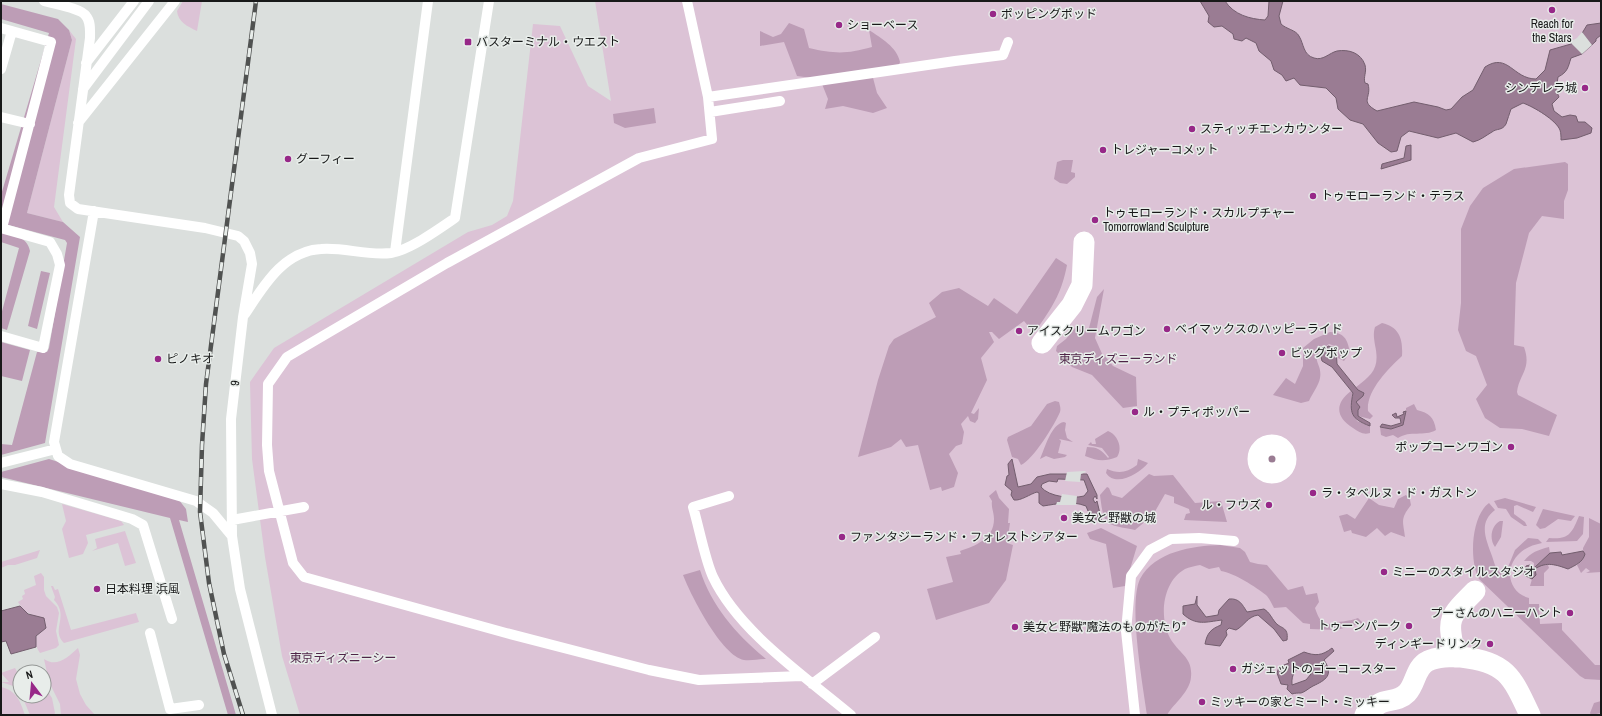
<svg xmlns="http://www.w3.org/2000/svg" width="1602" height="716" font-family="'Archivo Narrow','Noto Sans JP',sans-serif">
  <style>
    .green { fill: #dcc3d6 }
    .forest { fill: #bd9db6 }
    .water { fill: #9a7c93; stroke: #735e6e; fill-rule: evenodd }
    .pier { fill: #dbdfdd }
    .lines { fill: none; stroke-linecap: round; stroke-linejoin: round }
    .lane { stroke: #fff; stroke-width: 10 }
    .street { stroke: #fff; stroke-width: 21 }
    .rail-casing { stroke: #505251; stroke-width: 4.5 }
    .rail { stroke: #e8edea; stroke-width: 3; stroke-dasharray: 9; stroke-linecap: butt }
    .poi-dot { fill: #972888; stroke: #e8edea; stroke-width: 1.5 }
    .labels { text-anchor: middle; dominant-baseline: central; stroke-width: 3; stroke-linejoin: round; paint-order: stroke }
    .poi-label { font-size: 12px; fill: #181919; stroke: #e8edea; text-anchor: start }
    .park-label { font-size: 12px; fill: #4f2548; stroke: #e8edea }
    .street-label { font-size: 12px; fill: #181919; stroke: #e8edea }
  </style>
  <rect width="100%" height="100%" fill="#dbdfdd"/>
  <!-- green -->
  <path class="green" d="M 183,1 L 202,1 L 197,31 C 187,26 178,22 177,11 Z
    M 595,1 L 1601,1 L 1601,715 L 300,715 L 282,656 L 265,557 L 252,459 L 250,382 L 274,348 L 468,232 L 492,225 L 507,216 L 513,201 L 533,24 L 560,26 L 588,86 L 611,101 Z
    M 69,30 L 76,39 L 54,207 L 63,222 L 27,213 L 72,40 Z
    M 62,504 L 121,521 L 124,525 L 86,535 L 88,543 L 83,554 L 69,558 L 62,529 L 66,521 Z
    M 125,531 L 136,563 L 125,566 L 118,543 L 92,551 L 97,548 L 95,539 Z
    M 40,550 L 37,558 L 15,565 L 8,565 L 1,568 L 1,562 Z
    M 41,573 L 44,577 L 44,590 L 46,596 L 57,607 L 59,613 L 56,631 L 59,645 L 56,648 L 40,653 C 34,644 33,637 43,630 L 31,614 L 25,612 L 18,602 L 23,599 L 22,596 L 25,594 L 24,590 L 36,585 L 34,576 Z
    M 51,586 L 53,586 L 55,590 L 58,589 L 71,630 L 136,613 L 139,622 L 64,643 C 50,629 70,617 54,600 L 55,597 Z
    M 78,648 L 80,655 L 76,679 L 80,694 L 86,705 L 95,715 L 61,715 L 60,704 L 49,682 L 44,659 C 57,668 68,657 78,648 Z
    M 15,668 L 20,677 L 20,692 L 13,686 L 1,682 L 9,682 L 1,673 Z
    M 44,686 L 52,698 L 55,713 L 54,715 L 30,715 L 22,696 L 44,696 Z
    M 1,687 C 17,691 20,701 25,715 L 1,715 Z"/>
  <!-- forest -->
  <path class="forest" d="M 1,4 L 58,19 L 69,30 L 72,40 L 27,213 L 63,222 L 80,237 L 45,443 L 1,455 L 1,444 L 12,445 L 37,352 L 47,352 L 49,348 L 67,243 L 65,240 L 1,223 L 1,195 L 49,33 L 1,19 Z
    M 789,23 L 804,29 L 809,48 C 835,54 847,54 872,47 L 869,30 C 881,38 897,47 900,62 L 898,67 L 872,74 L 877,93 L 887,108 L 873,113 L 843,106 L 825,109 L 828,99 L 820,79 L 797,76 L 784,42 L 760,46 L 760,31 L 773,37 L 781,34 Z
    M 654,108 L 656,123 L 625,128 L 614,123 L 613,114 Z
    M 1063,160 L 1073,160 L 1071,172 L 1075,173 L 1075,177 L 1067,184 L 1060,183 L 1054,179 L 1057,162 Z
    M 1565,162 L 1568,164 L 1568,190 L 1564,201 L 1564,219 L 1542,216 L 1529,233 L 1516,283 L 1514,345 L 1524,347 C 1532,369 1519,374 1517,392 L 1518,395 L 1557,415 L 1549,436 L 1522,429 L 1500,428 L 1485,418 L 1476,399 L 1487,385 L 1476,356 L 1466,351 L 1458,330 L 1461,303 L 1461,229 L 1470,206 L 1483,188 L 1514,169 Z
    M 1,232 C 14,236 27,236 30,251 L 7,330 L 1,328 L 1,315 L 19,248 L 1,242 Z
    M 1056,258 L 1067,265 C 1062,291 1054,305 1039,326 L 1029,327 L 1024,321 L 999,339 L 992,332 L 989,332 L 994,342 L 981,358 L 987,380 L 971,413 L 974,414 L 979,408 L 978,419 L 975,423 L 970,421 L 968,416 L 961,424 L 964,432 L 962,444 L 956,446 L 949,454 L 958,473 L 954,487 L 942,491 L 941,487 L 930,490 L 918,445 L 906,447 L 901,439 L 891,447 L 858,457 L 878,380 L 889,346 L 894,339 L 936,317 L 929,303 L 942,292 L 959,288 L 988,306 L 994,298 L 1017,314 Z
    M 41,271 L 50,273 L 37,329 L 28,326 Z
    M 1104,289 L 1095,338 L 1103,356 L 1104,355 L 1113,366 L 1136,377 L 1137,406 L 1123,408 L 1092,375 L 1072,367 L 1056,351 L 1057,346 L 1066,339 L 1075,328 L 1085,331 L 1089,328 L 1097,297 Z
    M 1382,323 C 1400,327 1403,340 1402,356 C 1388,369 1366,391 1368,411 L 1373,416 L 1370,419 L 1358,416 L 1356,402 L 1358,390 L 1355,388 C 1373,374 1380,368 1375,345 C 1374,338 1373,334 1375,327 Z
    M 1330,332 C 1344,333 1347,338 1350,352 L 1344,361 L 1338,358 L 1338,347 L 1329,344 C 1306,360 1323,361 1320,378 C 1319,385 1312,394 1309,401 L 1301,403 L 1273,395 L 1286,378 L 1295,384 L 1303,366 L 1303,348 L 1314,339 Z
    M 1,342 L 30,350 L 22,381 L 1,376 Z
    M 1351,391 L 1353,393 L 1351,404 L 1357,421 L 1370,426 L 1370,433 C 1363,435 1359,432 1353,428 C 1335,417 1335,403 1351,391 Z
    M 1055,401 L 1059,402 C 1060,406 1061,408 1060,412 C 1055,424 1033,460 1021,465 L 1018,459 L 1012,457 L 1007,440 L 1008,437 L 1031,426 L 1047,404 Z
    M 1414,404 L 1417,410 C 1429,413 1434,417 1436,430 C 1424,437 1410,430 1398,438 L 1393,435 L 1386,437 L 1381,435 L 1380,427 L 1391,429 L 1403,425 L 1404,417 L 1406,413 L 1406,408 Z
    M 1064,422 L 1066,423 L 1065,430 L 1067,438 L 1073,442 L 1059,439 L 1061,441 L 1058,453 L 1067,455 L 1065,457 L 1054,459 L 1046,456 L 1040,459 C 1045,448 1051,424 1064,422 Z
    M 1108,431 C 1118,435 1123,448 1117,457 C 1104,462 1098,461 1085,456 L 1087,447 C 1097,447 1102,450 1108,458 L 1109,457 L 1102,448 L 1088,445 L 1091,442 L 1092,444 L 1096,444 L 1095,439 Z
    M 49,459 L 179,500 L 186,509 L 188,522 L 179,520 L 236,715 L 228,715 L 170,518 L 1,477 L 1,472 Z
    M 1138,459 L 1148,463 C 1140,473 1116,488 1106,473 L 1107,469 C 1118,474 1127,473 1137,465 Z
    M 1149,474 L 1154,476 L 1173,475 L 1195,503 L 1221,501 L 1227,522 L 1184,520 L 1186,514 L 1190,513 L 1189,509 L 1174,503 L 1174,497 L 1165,494 L 1153,515 L 1135,530 C 1105,524 1104,527 1100,495 L 1107,487 L 1109,488 L 1112,495 L 1122,498 Z
    M 996,490 L 999,498 L 1009,509 L 1008,523 L 1010,523 L 1007,543 L 1013,545 L 1006,580 L 989,603 L 936,620 L 927,589 L 953,582 L 946,557 L 961,554 L 960,551 C 975,546 994,539 994,519 C 994,512 991,508 992,501 L 989,496 Z
    M 1406,495 L 1410,500 L 1411,505 C 1400,519 1403,521 1405,537 L 1391,532 L 1385,536 L 1377,528 L 1366,537 L 1352,533 L 1351,530 L 1344,532 L 1339,516 L 1347,514 L 1355,519 L 1369,498 L 1379,505 L 1394,508 L 1398,499 Z
    M 1505,498 L 1536,507 L 1533,512 L 1517,505 L 1514,506 L 1514,514 L 1525,522 L 1527,526 L 1524,526 L 1511,517 L 1506,509 L 1498,508 L 1494,501 Z
    M 1489,503 L 1495,510 C 1478,523 1486,539 1492,556 C 1495,564 1495,570 1503,574 L 1506,572 L 1515,550 L 1528,538 L 1538,539 L 1542,543 C 1532,545 1524,548 1517,556 C 1504,571 1510,593 1529,598 L 1529,604 L 1539,604 L 1540,624 L 1562,623 L 1562,630 L 1595,665 L 1601,665 L 1601,680 L 1585,679 L 1580,676 L 1479,579 C 1469,561 1471,516 1489,503 Z
    M 1543,509 L 1575,516 L 1571,521 L 1558,519 L 1545,528 L 1540,529 L 1536,525 Z
    M 1579,516 L 1584,517 L 1583,534 L 1577,541 L 1546,542 L 1549,538 C 1569,540 1572,533 1579,516 Z
    M 1589,518 L 1601,524 L 1601,572 L 1586,573 L 1590,571 L 1586,568 L 1581,573 L 1577,565 C 1587,556 1583,559 1583,548 L 1589,537 Z
    M 1500,521 L 1503,521 L 1501,537 L 1495,547 C 1489,539 1491,526 1500,521 Z
    M 1101,528 L 1137,546 L 1125,586 L 1113,588 L 1106,544 L 1090,539 L 1087,533 Z
    M 1220,545 L 1240,548 L 1245,552 L 1250,562 L 1258,564 L 1267,565 L 1288,590 L 1303,586 L 1306,595 L 1317,593 L 1319,602 L 1315,608 C 1318,616 1319,622 1329,624 C 1339,621 1348,622 1358,618 L 1363,623 L 1336,630 L 1310,629 L 1310,624 L 1303,623 L 1286,607 L 1274,608 C 1272,604 1269,598 1266,595 C 1256,587 1234,573 1221,571 L 1219,567 L 1209,569 L 1200,565 C 1195,566 1189,567 1185,569 C 1162,582 1159,617 1170,638 C 1179,654 1193,657 1191,677 C 1190,692 1174,703 1167,715 L 1147,715 C 1143,685 1128,605 1140,579 C 1155,551 1193,546 1220,545 Z
    M 1549,547 L 1550,553 L 1534,568 L 1534,563 L 1531,561 L 1524,561 C 1531,552 1538,550 1549,547 Z
    M 1542,565 L 1548,565 L 1549,568 L 1544,573 L 1544,586 L 1530,586 L 1532,579 L 1536,575 L 1535,569 Z
    M 700,570 C 712,607 736,634 766,659 C 759,659 751,661 744,660 C 722,656 691,596 683,575 Z
    M 1601,701 L 1601,713 L 1591,715 L 1590,713 L 1594,703 Z"/>
  <!-- water -->
  <path class="water" d="M 1200,1 L 1225,1 C 1234,15 1250,19 1265,20 L 1268,16 L 1269,1 L 1283,1 L 1279,16 L 1281,24 C 1286,29 1296,30 1299,36 C 1304,44 1303,55 1314,58 C 1323,61 1329,53 1337,51 C 1349,49 1361,53 1365,65 C 1367,72 1363,77 1365,83 L 1368,84 C 1372,98 1359,101 1377,111 L 1414,102 L 1438,107 L 1446,110 L 1451,109 L 1462,97 L 1473,90 L 1485,67 C 1508,52 1513,79 1536,79 L 1545,70 L 1550,50 L 1571,44 L 1578,40 L 1587,25 L 1601,23 L 1601,35 L 1596,39 L 1596,41 L 1582,54 L 1571,58 C 1568,67 1568,72 1558,77 L 1556,90 L 1559,97 L 1552,104 L 1554,111 L 1562,117 L 1570,115 L 1576,116 L 1578,122 L 1585,122 L 1592,128 L 1591,133 L 1577,138 L 1561,140 C 1561,137 1561,133 1560,130 C 1556,120 1534,107 1523,103 L 1511,109 C 1509,114 1508,119 1506,124 C 1502,131 1497,128 1492,132 C 1485,136 1481,140 1473,142 L 1456,133 L 1438,138 L 1409,131 L 1401,137 L 1397,151 L 1391,152 L 1378,143 L 1363,124 L 1350,120 L 1338,109 L 1336,98 L 1326,88 L 1300,85 L 1294,78 L 1286,81 L 1282,75 L 1274,70 L 1271,61 L 1259,51 L 1256,43 L 1246,38 L 1242,41 L 1234,39 L 1233,34 L 1222,26 L 1214,27 L 1208,22 L 1209,16 Z
    M 1411,145 L 1411,160 L 1381,169 L 1382,164 L 1404,158 L 1406,146 Z
    M 1328,346 L 1336,348 L 1337,364 L 1358,390 L 1364,393 L 1363,396 L 1356,402 L 1360,407 L 1358,410 L 1358,416 L 1370,423 L 1370,426 C 1351,419 1349,413 1353,393 L 1332,367 L 1322,361 L 1321,357 Z
    M 1406,411 L 1403,425 L 1391,429 L 1380,427 L 1382,424 L 1391,426 L 1401,423 L 1400,418 L 1395,418 L 1392,415 L 1396,413 L 1397,417 L 1404,414 L 1403,412 Z
    M 1270,454 L 1275,455 L 1277,458 L 1276,463 L 1270,464 L 1267,460 Z
    M 1012,459 L 1018,487 L 1031,484 L 1037,477 L 1050,474 L 1087,474 L 1097,495 L 1097,499 L 1095,496 L 1093,499 L 1095,503 L 1097,501 L 1102,522 L 1093,518 L 1091,512 L 1088,511 L 1086,506 C 1070,500 1058,504 1043,506 L 1039,503 L 1039,493 L 1037,492 C 1030,494 1021,501 1014,500 L 1011,495 L 1012,491 L 1005,485 L 1007,476 L 1009,475 L 1008,464 ZM 1058,479 L 1084,480 L 1088,491 L 1084,496 C 1072,499 1049,497 1041,487 L 1042,484 L 1049,481 L 1057,482 Z
    M 1583,551 L 1585,554 C 1583,562 1576,565 1568,569 C 1557,565 1546,561 1535,569 L 1536,575 L 1532,579 L 1524,575 L 1526,566 L 1530,565 L 1534,568 L 1550,553 L 1561,552 L 1562,555 Z
    M 1197,596 L 1197,605 L 1206,617 L 1218,615 L 1219,610 L 1229,599 C 1239,598 1242,604 1247,612 L 1264,609 C 1270,613 1271,617 1275,622 C 1280,629 1289,626 1287,640 L 1283,641 L 1274,629 L 1258,615 C 1247,617 1245,625 1236,630 L 1229,628 L 1226,631 L 1227,635 L 1220,646 L 1205,644 C 1207,633 1211,629 1221,625 L 1222,620 C 1206,622 1196,626 1183,614 L 1183,606 L 1195,604 Z
    M 20,606 L 28,614 L 44,618 L 46,628 L 36,636 L 36,647 L 11,654 L 6,641 L 1,642 L 1,611 Z
    M 1332,648 L 1334,651 L 1324,660 C 1334,675 1326,680 1313,686 C 1309,688 1305,692 1301,693 C 1298,693 1295,693 1292,694 L 1287,689 L 1288,685 L 1281,684 L 1277,673 L 1279,667 L 1289,663 L 1288,660 L 1304,652 C 1315,656 1322,656 1332,648 ZM 1307,663 L 1311,664 L 1311,674 L 1306,680 L 1292,685 C 1291,673 1296,668 1307,663 Z"/>
  <!-- pier -->
  <path class="pier" d="M 1582,32 L 1592,45 L 1582,54 L 1570,42 L 1577,38 Z
    M 1067,472 L 1085,471 L 1086,472 L 1081,474 L 1080,482 L 1065,481 Z
    M 1062,494 L 1077,496 L 1076,505 L 1056,505 L 1057,502 L 1060,502 Z"/>
  <g class="lines">
    <!-- lane -->
    <path class="lane" d="M 44,1 C 54,4 81,8 86,16 C 91,22 90,30 90,38 L 69,195 L 70,203 L 78,209 L 205,228 L 238,236 L 244,241 L 250,253 L 252,264 L 243,317 L 231,419 L 232,536 L 240,589 L 272,715
      M 687,1 L 708,97 L 712,139 L 639,158 L 447,263 L 287,357 L 268,384 L 267,445 L 269,471 L 293,563 L 304,577 L 506,633 L 649,670 L 699,680 L 802,676
      M 1,28 L 51,42 L 2,228
      M 86,63 L 134,1
      M 1,69 L 12,31
      M 83,89 L 149,1
      M 708,97 L 955,61 L 1003,55 L 1008,42
      M 710,112 L 780,101
      M 1,117 L 30,124
      M 78,123 L 175,1
      M 94,211 L 54,442 L 58,456 L 70,464 L 196,501 L 213,513 L 232,536
      M 1,228 L 50,242 L 57,254 L 60,265 L 43,348 L 1,336
      M 395,252 L 428,1
      M 245,314 C 263,287 283,251 321,249 C 344,247 367,256 391,253 C 410,250 439,229 455,218 L 489,1
      M 1,463 L 56,449
      M 1,484 L 42,492 L 132,519 L 143,525 L 172,619
      M 729,496 L 693,507 C 699,527 705,560 713,577 C 739,632 806,677 851,715
      M 232,520 L 304,507
      M 150,633 L 170,709 L 199,705
      M 812,684 L 875,637
      M 1135,715 L 1126,631 L 1131,576 L 1150,550 L 1171,539 L 1199,538 L 1234,541"/>
    <!-- street -->
    <path class="street" d="M 1042,343 L 1072,305 L 1082,285 L 1084,242
      M1258 459a14 14 0 1 1 28 0a14 14 0 1 1-28 0Z
      M 1455,657 C 1448,618 1446,620 1475,591
      M 1365,715 C 1370,712 1374,707 1379,704 C 1388,698 1397,703 1407,693 C 1416,684 1415,667 1428,661 C 1436,657 1452,656 1461,657 C 1506,662 1512,676 1530,715"/>
    <defs>
      <path id="rail" d="M 243,715 L 224,654 L 209,583 L 200,512 L 202,445 L 206,384 L 256,1"/>
    </defs>
    <!-- rail casing -->
    <use href="#rail" class="rail-casing"/>
    <!-- rail -->
    <use href="#rail" class="rail"/>
  </g>
  <!-- markers -->
  <g class="poi-dot">
    <circle cx="1552" cy="10" r="4"/>
    <circle cx="993" cy="14" r="4"/>
    <circle cx="839" cy="25" r="4"/>
    <rect x="464" y="38" width="8" height="8" rx="2"/>
    <circle cx="1585" cy="88" r="4"/>
    <circle cx="1192" cy="129" r="4"/>
    <circle cx="1103" cy="150" r="4"/>
    <circle cx="288" cy="159" r="4"/>
    <circle cx="1313" cy="196" r="4"/>
    <circle cx="1095" cy="220" r="4"/>
    <circle cx="1167" cy="329" r="4"/>
    <circle cx="1019" cy="331" r="4"/>
    <circle cx="1282" cy="353" r="4"/>
    <circle cx="158" cy="359" r="4"/>
    <circle cx="1135" cy="412" r="4"/>
    <circle cx="1511" cy="447" r="4"/>
    <circle cx="1313" cy="493" r="4"/>
    <circle cx="1269" cy="505" r="4"/>
    <circle cx="1064" cy="518" r="4"/>
    <circle cx="842" cy="537" r="4"/>
    <circle cx="1384" cy="572" r="4"/>
    <circle cx="97" cy="589" r="4"/>
    <circle cx="1570" cy="613" r="4"/>
    <circle cx="1409" cy="626" r="4"/>
    <circle cx="1015" cy="627" r="4"/>
    <circle cx="1490" cy="644" r="4"/>
    <circle cx="1233" cy="669" r="4"/>
    <circle cx="1202" cy="702" r="4"/>
  </g>
  <g class="labels">
    <!-- poi labels -->
    <g class="poi-label">
      <text x="1001" y="14">ポッピングポッド</text>
      <text x="1552" y="24" text-anchor="middle">Reach for<tspan x="1552" dy="14">the Stars</tspan></text>
      <text x="847" y="25">ショーベース</text>
      <text x="476" y="42">バスターミナル・ウエスト</text>
      <text x="1577" y="88" text-anchor="end">シンデレラ城</text>
      <text x="1200" y="129">スティッチエンカウンター</text>
      <text x="1111" y="150">トレジャーコメット</text>
      <text x="296" y="159">グーフィー</text>
      <text x="1321" y="196">トゥモローランド・テラス</text>
      <text x="1103" y="213">トゥモローランド・スカルプチャー<tspan x="1103" dy="14">Tomorrowland Sculpture</tspan></text>
      <text x="1175" y="329">ベイマックスのハッピーライド</text>
      <text x="1027" y="331">アイスクリームワゴン</text>
      <text x="1290" y="353">ビッグポップ</text>
      <text x="166" y="359">ピノキオ</text>
      <text x="1143" y="412">ル・プティポッパー</text>
      <text x="1503" y="447" text-anchor="end">ポップコーンワゴン</text>
      <text x="1321" y="493">ラ・タベルヌ・ド・ガストン</text>
      <text x="1261" y="505" text-anchor="end">ル・フウズ</text>
      <text x="1072" y="518">美女と野獣の城</text>
      <text x="850" y="537">ファンタジーランド・フォレストシアター</text>
      <text x="1392" y="572">ミニーのスタイルスタジオ</text>
      <text x="105" y="589">日本料理 浜風</text>
      <text x="1562" y="613" text-anchor="end">プーさんのハニーハント</text>
      <text x="1401" y="626" text-anchor="end">トゥーンパーク</text>
      <text x="1023" y="627">美女と野獣”魔法のものがたり”</text>
      <text x="1482" y="644" text-anchor="end">ディンギードリンク</text>
      <text x="1241" y="669">ガジェットのゴーコースター</text>
      <text x="1210" y="702">ミッキーの家とミート・ミッキー</text>
    </g>
    <!-- park labels -->
    <g class="park-label">
      <text x="1118" y="359">東京ディズニーランド</text>
      <text x="343" y="658">東京ディズニーシー</text>
    </g>
    <!-- street labels -->
    <g class="street-label">
      <text transform="translate(235 383) rotate(-84)">9</text>
    </g>
  </g>
  <!-- border -->
  <rect width="1602" height="716" fill="none" stroke="#181919" stroke-width="4"/>
  <!-- north arrow -->
  <g transform="translate(32 684) rotate(344)"><circle r="19" fill="#e8edea" stroke="#959896"/>
  <path d="M0-3L7 15L0 10L-7 15Z" fill="#972888"/>
  <text y="-6" font-size="11" font-weight="bold" text-anchor="middle" fill="#181919">N</text>
  </g>
</svg>
